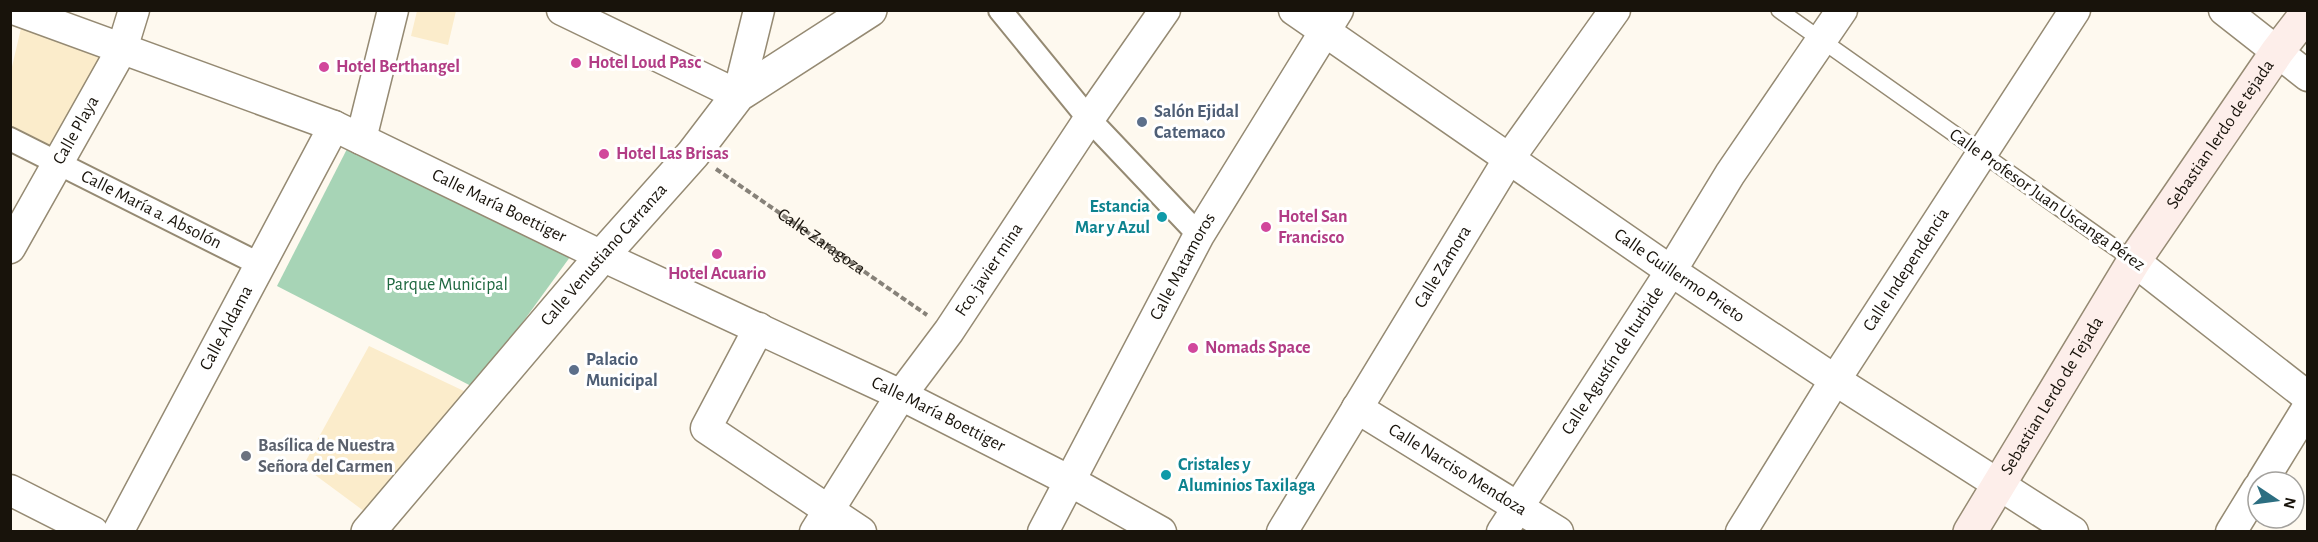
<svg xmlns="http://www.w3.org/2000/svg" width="2318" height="542" font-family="'Alegreya Sans',sans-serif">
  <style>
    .built { fill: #fbeccb }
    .green { fill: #a7d4b6 }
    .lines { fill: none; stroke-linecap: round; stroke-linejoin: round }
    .service-casing { stroke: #958a73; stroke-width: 18 }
    .pedestrian-casing { stroke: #958a73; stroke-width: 26 }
    .minor-casing { stroke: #958a73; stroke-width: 33 }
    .tertiary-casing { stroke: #958a73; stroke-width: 36 }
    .secondary-casing { stroke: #958a73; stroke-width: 36 }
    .path { stroke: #878279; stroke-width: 4; stroke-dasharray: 6 3; stroke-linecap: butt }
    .service { stroke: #fff; stroke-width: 15 }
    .pedestrian { stroke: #fff; stroke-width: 22 }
    .minor { stroke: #fff; stroke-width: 30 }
    .tertiary { stroke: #fff; stroke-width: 33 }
    .secondary { stroke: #fdeeea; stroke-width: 33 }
    .hotel-dot { fill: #d1479c; stroke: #fff; stroke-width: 2 }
    .service-dot { fill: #5c6f8a; stroke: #fff; stroke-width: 2 }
    .culture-dot { fill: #0f9aa8; stroke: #fff; stroke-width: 2 }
    .worship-dot { fill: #6b7280; stroke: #fff; stroke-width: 2 }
    .labels { text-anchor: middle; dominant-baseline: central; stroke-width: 6; stroke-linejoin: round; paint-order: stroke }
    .hotel-label { font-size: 18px; font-weight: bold; fill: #b23c85; stroke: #fff; text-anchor: start }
    .service-label { font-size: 18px; font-weight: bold; fill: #4e5e75; stroke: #fff; text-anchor: start }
    .street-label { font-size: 18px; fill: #18130b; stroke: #fff }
    .culture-label { font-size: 18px; font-weight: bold; fill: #0d838f; stroke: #fff; text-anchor: end }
    .park-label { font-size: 18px; fill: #1e6840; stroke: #fff }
    .worship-label { font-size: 18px; font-weight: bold; fill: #5b616d; stroke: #fff; text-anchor: start }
  </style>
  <rect width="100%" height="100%" fill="#fef9ef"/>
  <!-- built -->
  <path class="built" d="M 417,11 L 456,11 L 448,45 L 411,36 Z
    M 22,24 L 106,54 L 53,150 L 11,128 L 11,71 Z
    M 369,346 L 466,392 L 372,517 L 303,466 Z"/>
  <!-- green -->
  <path class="green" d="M 347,149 L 570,257 L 475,388 L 277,286 Z"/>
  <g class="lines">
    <defs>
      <path id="service" d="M 1779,10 L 2134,261"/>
      <g id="pedestrian">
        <path d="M 1000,10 L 1089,119 L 1199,235"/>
        <path id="s2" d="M 10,139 L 259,264"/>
      </g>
      <g id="minor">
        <path id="s3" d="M 16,10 L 334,126 L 602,256 L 901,395 L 1070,481 L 1161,532"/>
        <path d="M 562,10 L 738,95 L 759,10"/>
        <path id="s4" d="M 1294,10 L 1671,271 L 1835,380 L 2073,532"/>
        <path d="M 2224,10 L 2308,76"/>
        <path d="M 361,139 L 393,10"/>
        <path id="s5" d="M 10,248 L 122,49 L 134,10"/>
        <path d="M 2134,261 L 2308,397"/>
        <path d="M 759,328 L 706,428 L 861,532"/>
        <path id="s6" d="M 1357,408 L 1558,532"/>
        <path d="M 2262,482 L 2308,407"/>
        <path d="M 10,490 L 93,532"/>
        <path id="s7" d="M 118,532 L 334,126"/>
        <path id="s8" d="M 815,532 L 901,395 L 949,331 L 1089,119 L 1165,10"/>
        <path id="s9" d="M 1043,532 L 1199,235 L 1338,10"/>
        <path id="s10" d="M 1282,532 L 1508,160 L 1615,10"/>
        <path id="s11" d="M 1502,532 L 1671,271 L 1730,174 L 1842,10"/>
        <path id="s12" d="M 1741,532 L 1835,380 L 2075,10"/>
        <path d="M 2231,532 L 2258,488"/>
      </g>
      <g id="tertiary">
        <path id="s13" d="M 368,532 L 602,256 L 693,154 L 738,95 L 870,10"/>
      </g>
      <g id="secondary">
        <path id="s14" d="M 1970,532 L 2134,261 L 2277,52 L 2308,12"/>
      </g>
    </defs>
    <!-- service casing -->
    <use href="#service" class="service-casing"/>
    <!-- pedestrian casing -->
    <use href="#pedestrian" class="pedestrian-casing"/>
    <!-- minor casing -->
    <use href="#minor" class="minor-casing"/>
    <!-- tertiary casing -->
    <use href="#tertiary" class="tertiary-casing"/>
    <!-- secondary casing -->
    <use href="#secondary" class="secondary-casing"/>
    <!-- path -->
    <path class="path" id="s1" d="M 716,169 L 927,315"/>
    <!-- service -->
    <use href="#service" class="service"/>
    <!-- pedestrian -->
    <use href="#pedestrian" class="pedestrian"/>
    <!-- minor -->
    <use href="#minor" class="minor"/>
    <!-- tertiary -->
    <use href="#tertiary" class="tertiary"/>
    <!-- secondary -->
    <use href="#secondary" class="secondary"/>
  </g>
  <!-- markers -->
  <g class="hotel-dot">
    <circle cx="576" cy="63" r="6"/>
    <circle cx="324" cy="67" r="6"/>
    <circle cx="604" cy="154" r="6"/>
    <circle cx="1266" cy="227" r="6"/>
    <circle cx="717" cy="254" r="6"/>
    <circle cx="1193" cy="348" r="6"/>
  </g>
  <g class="service-dot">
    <circle cx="1142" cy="122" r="6"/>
    <circle cx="574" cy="370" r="6"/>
  </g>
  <g class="culture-dot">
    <circle cx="1162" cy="217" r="6"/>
    <circle cx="1166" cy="475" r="6"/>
  </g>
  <circle class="worship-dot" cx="246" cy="456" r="6"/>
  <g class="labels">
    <!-- hotel labels -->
    <g class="hotel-label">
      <text x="588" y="63">Hotel Loud Pasc</text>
      <text x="336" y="67">Hotel Berthangel</text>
      <text x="616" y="154">Hotel Las Brisas</text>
      <text x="1278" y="217">Hotel San<tspan x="1278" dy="21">Francisco</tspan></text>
      <text x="717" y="274" text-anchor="middle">Hotel Acuario</text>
      <text x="1205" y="348">Nomads Space</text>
    </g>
    <!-- service labels -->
    <g class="service-label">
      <text x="1154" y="112">Salón Ejidal<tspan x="1154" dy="21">Catemaco</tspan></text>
      <text x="586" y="360">Palacio<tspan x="586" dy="21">Municipal</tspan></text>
    </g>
    <!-- street labels -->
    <g class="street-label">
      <text stroke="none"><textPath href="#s5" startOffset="135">Calle Playa</textPath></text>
      <text stroke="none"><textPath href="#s14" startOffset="470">Sebastian lerdo de tejada</textPath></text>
      <text transform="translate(2047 200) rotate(35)">Calle Profesor Juan Uscanga Pérez</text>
      <text stroke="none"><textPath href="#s3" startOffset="522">Calle María Boettiger</textPath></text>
      <text stroke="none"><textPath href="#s2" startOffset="158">Calle María a. Absolón</textPath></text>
      <text stroke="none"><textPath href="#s1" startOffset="128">Calle Zaragoza</textPath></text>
      <text stroke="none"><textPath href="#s13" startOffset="364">Calle Venustiano Carranza</textPath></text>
      <text stroke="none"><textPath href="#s9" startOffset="300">Calle Matamoros</textPath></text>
      <text stroke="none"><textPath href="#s10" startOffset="310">Calle Zamora</textPath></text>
      <text stroke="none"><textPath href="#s8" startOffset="315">Fco. javier mina</textPath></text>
      <text stroke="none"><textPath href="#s12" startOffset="310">Calle Independencia</textPath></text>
      <text stroke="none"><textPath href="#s4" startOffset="468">Calle Guillermo Prieto</textPath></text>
      <text stroke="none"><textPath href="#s7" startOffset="231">Calle Aldama</textPath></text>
      <text stroke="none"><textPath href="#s11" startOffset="204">Calle Agustín de Iturbide</textPath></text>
      <text stroke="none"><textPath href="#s14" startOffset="159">Sebastian Lerdo de Tejada</textPath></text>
      <text stroke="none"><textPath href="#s3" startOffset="1008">Calle María Boettiger</textPath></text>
      <text stroke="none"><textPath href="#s6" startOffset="118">Calle Narciso Mendoza</textPath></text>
    </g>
    <!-- culture labels -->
    <g class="culture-label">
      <text x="1150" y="207">Estancia<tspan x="1150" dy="21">Mar y Azul</tspan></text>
      <text x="1178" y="465" text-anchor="start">Cristales y<tspan x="1178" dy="21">Aluminios Taxilaga</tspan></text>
    </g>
    <!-- park labels -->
    <g class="park-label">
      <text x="447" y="285">Parque Municipal</text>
    </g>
    <!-- worship labels -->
    <g class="worship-label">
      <text x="258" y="446">Basílica de Nuestra<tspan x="258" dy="21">Señora del Carmen</tspan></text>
    </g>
  </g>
  <!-- border -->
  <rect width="2318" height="542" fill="none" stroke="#18130b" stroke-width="24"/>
  <!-- north arrow -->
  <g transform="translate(2276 500) rotate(103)"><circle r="28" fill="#ffffff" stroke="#a3a19d" stroke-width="1.5"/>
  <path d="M0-4.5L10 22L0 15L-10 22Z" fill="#2c6e81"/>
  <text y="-9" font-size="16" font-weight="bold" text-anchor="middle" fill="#18130b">N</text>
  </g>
</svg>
